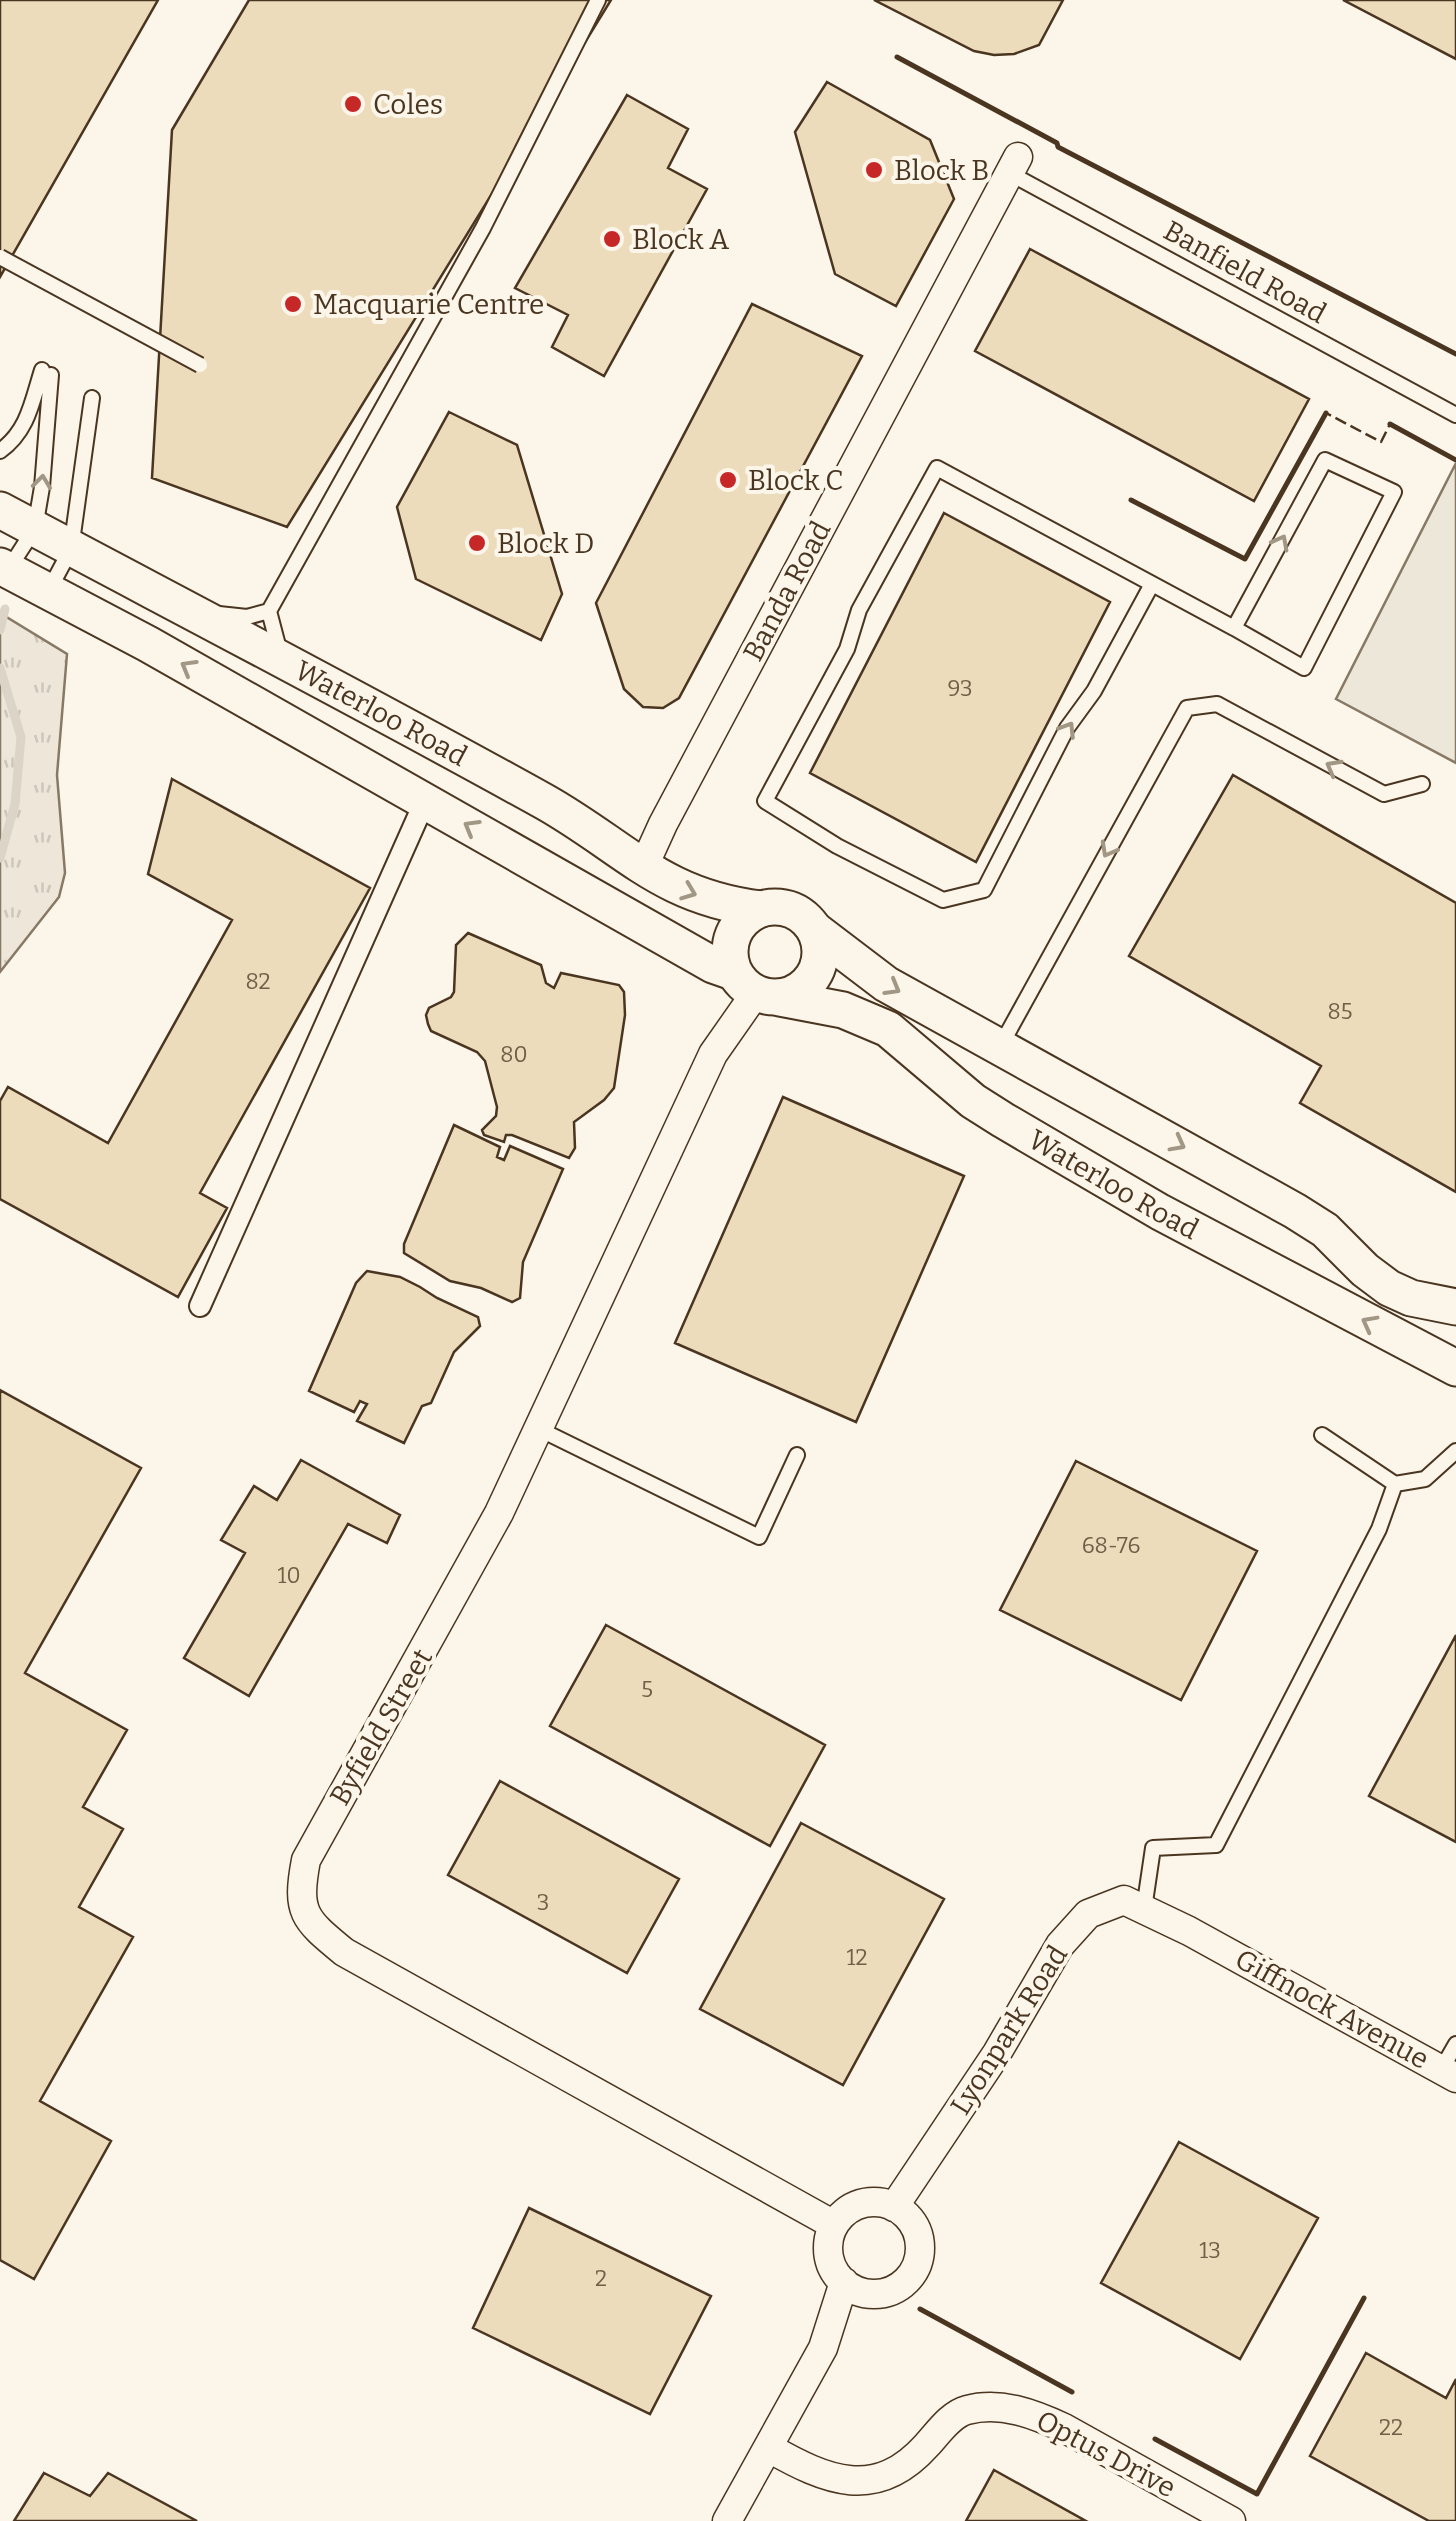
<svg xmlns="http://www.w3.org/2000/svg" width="1456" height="2521" font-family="Bitter,serif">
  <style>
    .grass { fill: url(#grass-tufts); stroke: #887966; stroke-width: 2.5 }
    .parking { fill: #ede7d9; stroke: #887966; stroke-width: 2.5 }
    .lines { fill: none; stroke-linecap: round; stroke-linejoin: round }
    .stream { stroke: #dcd4c6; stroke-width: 9 }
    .building { fill: #ecdcbc; stroke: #4a3520; stroke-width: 2.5 }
    .service-casing { stroke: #4a3520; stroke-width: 18 }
    .pedestrian-casing { stroke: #4a3520; stroke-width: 24 }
    .minor-casing { stroke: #4a3520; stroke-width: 31 }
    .tertiary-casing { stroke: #4a3520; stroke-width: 39 }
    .service { stroke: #fbf6e9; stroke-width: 14 }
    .pedestrian { stroke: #fbf6e9; stroke-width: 20 }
    .minor { stroke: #fbf6e9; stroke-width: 28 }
    .tertiary { stroke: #fbf6e9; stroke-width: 35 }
    .service-bridge-casing { stroke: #4a3520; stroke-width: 18; stroke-linecap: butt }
    .service-bridge { stroke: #fbf6e9; stroke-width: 14 }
    .fence { stroke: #4a3520; stroke-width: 2.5; stroke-dasharray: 12 5; stroke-linecap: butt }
    .wall { stroke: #4a3520; stroke-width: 5 }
    .oneway { stroke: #a29684 }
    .poi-dot { fill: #c62828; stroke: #fbf6e9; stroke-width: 4 }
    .labels { text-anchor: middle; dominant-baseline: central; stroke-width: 8; stroke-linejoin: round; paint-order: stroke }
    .number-label { font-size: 22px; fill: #725f47 }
    .poi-label { font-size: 28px; fill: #4a3520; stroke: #fbf6e9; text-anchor: start }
    .street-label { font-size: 28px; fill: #4a3520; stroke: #fbf6e9 }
  </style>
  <defs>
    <pattern id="grass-tufts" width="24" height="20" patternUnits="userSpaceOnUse" patternTransform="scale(2.5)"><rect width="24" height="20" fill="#ede6d9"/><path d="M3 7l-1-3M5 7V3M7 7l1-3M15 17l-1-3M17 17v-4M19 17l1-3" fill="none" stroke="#cdc6ba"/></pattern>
  </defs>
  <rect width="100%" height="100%" fill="#fbf6e9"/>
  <!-- grass -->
  <path class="grass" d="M 0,613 L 67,654 L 57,775 L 65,873 L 59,897 L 0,972 Z"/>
  <!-- parking -->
  <path class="parking" d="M 1456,463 L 1456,763 L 1336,699 Z"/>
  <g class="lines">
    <!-- stream -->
    <path class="stream" d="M 0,630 L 5,609
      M 0,668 L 21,737 L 15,804 L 0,858"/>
  </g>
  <!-- building -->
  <path class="building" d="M 0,0 L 158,0 L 0,277 Z
    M 249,0 L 611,0 L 287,527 L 152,478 L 172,130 Z
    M 874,0 L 1063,0 L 1039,45 L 1014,54 L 994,55 L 974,51 Z
    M 1343,0 L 1456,0 L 1456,59 Z
    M 827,82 L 930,140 L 954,199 L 896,306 L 835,274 L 795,132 Z
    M 627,95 L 688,129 L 668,168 L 707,189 L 604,376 L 552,347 L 568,315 L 515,288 Z
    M 1030,249 L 1309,399 L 1254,501 L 975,351 Z
    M 752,304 L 862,356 L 679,698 L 663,708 L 643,707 L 624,689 L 596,603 Z
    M 449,412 L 517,445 L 562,594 L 541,640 L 416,579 L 397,507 Z
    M 944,513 L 1110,602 L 976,862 L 810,773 Z
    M 1233,775 L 1456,903 L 1456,1192 L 1300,1103 L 1321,1066 L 1129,956 Z
    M 172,779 L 370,888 L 200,1193 L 227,1208 L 178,1297 L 0,1199 L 0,1101 L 8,1087 L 108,1143 L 232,920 L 148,874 Z
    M 468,933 L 541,965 L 546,983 L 554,988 L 561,973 L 619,985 L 624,992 L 625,1015 L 614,1088 L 604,1100 L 574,1122 L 575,1148 L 569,1158 L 512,1135 L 506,1135 L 504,1142 L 484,1135 L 482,1130 L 496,1116 L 497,1107 L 485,1061 L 477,1052 L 431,1031 L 428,1024 L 426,1015 L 429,1008 L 451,997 L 454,992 L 456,945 Z
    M 783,1097 L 964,1176 L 856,1422 L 675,1343 Z
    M 454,1125 L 500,1147 L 497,1157 L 504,1160 L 510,1146 L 563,1169 L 523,1262 L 520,1298 L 512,1302 L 481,1288 L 450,1281 L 404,1253 L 404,1244 Z
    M 367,1271 L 400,1277 L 420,1287 L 437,1298 L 478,1317 L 480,1326 L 454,1352 L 431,1403 L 422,1406 L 404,1443 L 357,1421 L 367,1404 L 360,1401 L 354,1412 L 309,1391 L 356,1283 Z
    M 0,1390 L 141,1468 L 25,1673 L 127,1730 L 83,1807 L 123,1829 L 79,1907 L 133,1937 L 40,2101 L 111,2141 L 34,2279 L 0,2260 Z
    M 301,1460 L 400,1515 L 387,1543 L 348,1524 L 249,1696 L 184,1658 L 245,1553 L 221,1540 L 254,1486 L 277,1500 Z
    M 1076,1461 L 1257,1551 L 1181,1700 L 1000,1610 Z
    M 606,1625 L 825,1745 L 770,1846 L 550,1726 Z
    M 1456,1635 L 1456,1842 L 1369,1796 Z
    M 500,1781 L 679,1879 L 627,1973 L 448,1875 Z
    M 801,1823 L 944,1899 L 843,2085 L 700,2009 Z
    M 1179,2142 L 1318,2218 L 1240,2359 L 1101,2283 Z
    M 529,2208 L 711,2296 L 650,2414 L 473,2328 Z
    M 1366,2353 L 1446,2398 L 1456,2379 L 1456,2521 L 1429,2521 L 1310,2456 Z
    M 994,2470 L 1086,2521 L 966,2521 Z
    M 44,2473 L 90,2496 L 108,2473 L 197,2521 L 14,2521 Z"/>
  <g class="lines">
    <defs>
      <path id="service" d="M 1009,173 L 1456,415
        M 0,451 C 28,431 32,402 42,370
        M 8,570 L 35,528 L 42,487 L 51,375
        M 1152,584 L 1094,691 L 1067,728 L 984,890 L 943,900 L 837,846 L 765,801 L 847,649 L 859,610 L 937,468 L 1234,628 L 1304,668 L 1394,492 L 1325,460 L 1234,628
        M 49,590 L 71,549 L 92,398
        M 269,611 L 280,653
        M 219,614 L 247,617 L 269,611 L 483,228 L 598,0
        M 1001,1045 L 1187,708 L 1217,704 L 1384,794 L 1422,784
        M 539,1429 L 759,1537 L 797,1455
        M 1322,1435 L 1395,1484 L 1425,1479 L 1456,1451
        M 1144,1909 L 1153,1848 L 1216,1845 L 1379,1529 L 1395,1484
        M 1441,2070 L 1456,2044"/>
      <path id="pedestrian" d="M 200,1306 L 425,801"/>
      <path id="minor" d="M 643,868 L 663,824 L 1018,157
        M 755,994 L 713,1054 L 499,1513 L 306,1860 C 296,1913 304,1919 344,1952 L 834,2225
        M828 2248a46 46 0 1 1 92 0a46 46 0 1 1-92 0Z
        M 894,2207 L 997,2053 L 1060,1945 L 1088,1914 L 1124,1900 L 1189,1931 L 1456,2078
        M 769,2448 C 827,2481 876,2502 927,2445 C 938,2433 951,2414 967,2410 C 1001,2401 1034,2414 1064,2428 L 1231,2521
        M 727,2521 L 823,2348 L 844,2282"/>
      <g id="tertiary">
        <path id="s1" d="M 0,510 C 182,607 365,702 545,802 C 626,848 661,897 761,909"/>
        <path d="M 0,566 L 148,644 L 713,965 L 733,972"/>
        <circle cx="775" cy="952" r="45"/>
        <path d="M 815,930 L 886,984 L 1295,1211 L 1325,1230 L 1365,1270 L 1389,1288 L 1411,1298 L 1456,1307"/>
        <path id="s2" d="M 780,998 L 843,1010 L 888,1029 L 973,1101 L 1003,1120 L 1160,1212 L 1456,1368"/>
      </g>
    </defs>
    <!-- service casing -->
    <use href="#service" class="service-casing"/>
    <!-- pedestrian casing -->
    <use href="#pedestrian" class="pedestrian-casing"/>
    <!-- minor casing -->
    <use href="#minor" class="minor-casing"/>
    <!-- tertiary casing -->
    <use href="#tertiary" class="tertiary-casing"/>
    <!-- service -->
    <use href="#service" class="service"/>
    <!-- pedestrian -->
    <use href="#pedestrian" class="pedestrian"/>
    <!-- minor -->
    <use href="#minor" class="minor"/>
    <!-- tertiary -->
    <use href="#tertiary" class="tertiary"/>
    <defs>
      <path id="service-bridge" d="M 0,257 L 200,365"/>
    </defs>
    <!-- service-bridge casing -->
    <use href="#service-bridge" class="service-bridge-casing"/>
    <!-- service-bridge -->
    <use href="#service-bridge" class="service-bridge"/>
    <!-- fence -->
    <path class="fence" d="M 1131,500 L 1245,559 L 1326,413 L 1381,442 L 1390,424"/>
    <!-- wall -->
    <path class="wall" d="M 897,57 L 1057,143 L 1058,147 L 1456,354
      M 1390,424 L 1456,460
      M 1131,500 L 1245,559 L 1326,413
      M 920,2309 L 1072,2392
      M 1155,2439 L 1257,2494 L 1364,2298"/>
  </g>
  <!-- one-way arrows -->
  <defs><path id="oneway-chevron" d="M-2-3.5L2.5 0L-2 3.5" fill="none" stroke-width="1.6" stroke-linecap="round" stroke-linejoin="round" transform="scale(2.5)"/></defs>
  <g class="oneway">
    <use href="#oneway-chevron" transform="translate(42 482) rotate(-83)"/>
    <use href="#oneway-chevron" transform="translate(1281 542) rotate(-62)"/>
    <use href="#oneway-chevron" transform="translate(188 667) rotate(-150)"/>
    <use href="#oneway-chevron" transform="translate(1068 729) rotate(-58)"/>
    <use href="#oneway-chevron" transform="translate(1333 767) rotate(-151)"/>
    <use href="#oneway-chevron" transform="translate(471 827) rotate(-150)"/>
    <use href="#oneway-chevron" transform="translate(1108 850) rotate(119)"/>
    <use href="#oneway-chevron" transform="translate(689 892) rotate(21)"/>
    <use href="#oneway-chevron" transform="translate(893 988) rotate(30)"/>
    <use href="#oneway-chevron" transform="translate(1178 1144) rotate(28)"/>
    <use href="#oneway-chevron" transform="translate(1369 1323) rotate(-152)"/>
  </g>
  <!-- markers -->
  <g class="poi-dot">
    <circle cx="353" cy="104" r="10"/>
    <circle cx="874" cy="170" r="10"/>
    <circle cx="612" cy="239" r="10"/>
    <circle cx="293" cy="304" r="10"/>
    <circle cx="728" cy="480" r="10"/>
    <circle cx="477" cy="543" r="10"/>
  </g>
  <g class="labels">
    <!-- number labels -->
    <g class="number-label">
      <text x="960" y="688">93</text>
      <text x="258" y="981">82</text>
      <text x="1340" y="1011">85</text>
      <text x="514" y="1054">80</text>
      <text x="1111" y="1545">68-76</text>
      <text x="289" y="1575">10</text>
      <text x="647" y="1689">5</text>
      <text x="543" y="1902">3</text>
      <text x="857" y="1957">12</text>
      <text x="1210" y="2250">13</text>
      <text x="601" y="2278">2</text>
      <text x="1391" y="2427">22</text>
    </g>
    <!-- poi labels -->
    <g class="poi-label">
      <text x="373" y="104">Coles</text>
      <text x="894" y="170">Block B</text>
      <text x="632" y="239">Block A</text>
      <text x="313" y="304">Macquarie Centre</text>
      <text x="748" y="480">Block C</text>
      <text x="497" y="543">Block D</text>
    </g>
    <!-- street labels -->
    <g class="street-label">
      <text transform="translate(1245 272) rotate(29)">Banfield Road</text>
      <text transform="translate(787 591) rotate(-62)">Banda Road</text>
      <text stroke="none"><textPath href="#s1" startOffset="432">Waterloo Road</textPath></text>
      <text stroke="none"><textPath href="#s2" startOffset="388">Waterloo Road</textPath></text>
      <text transform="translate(381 1727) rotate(-60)">Byfield Street</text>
      <text transform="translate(1332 2009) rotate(29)">Giffnock Avenue</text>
      <text transform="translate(1009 2030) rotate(-58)">Lyonpark Road</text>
      <text transform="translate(1106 2454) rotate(28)">Optus Drive</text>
    </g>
  </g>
</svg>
